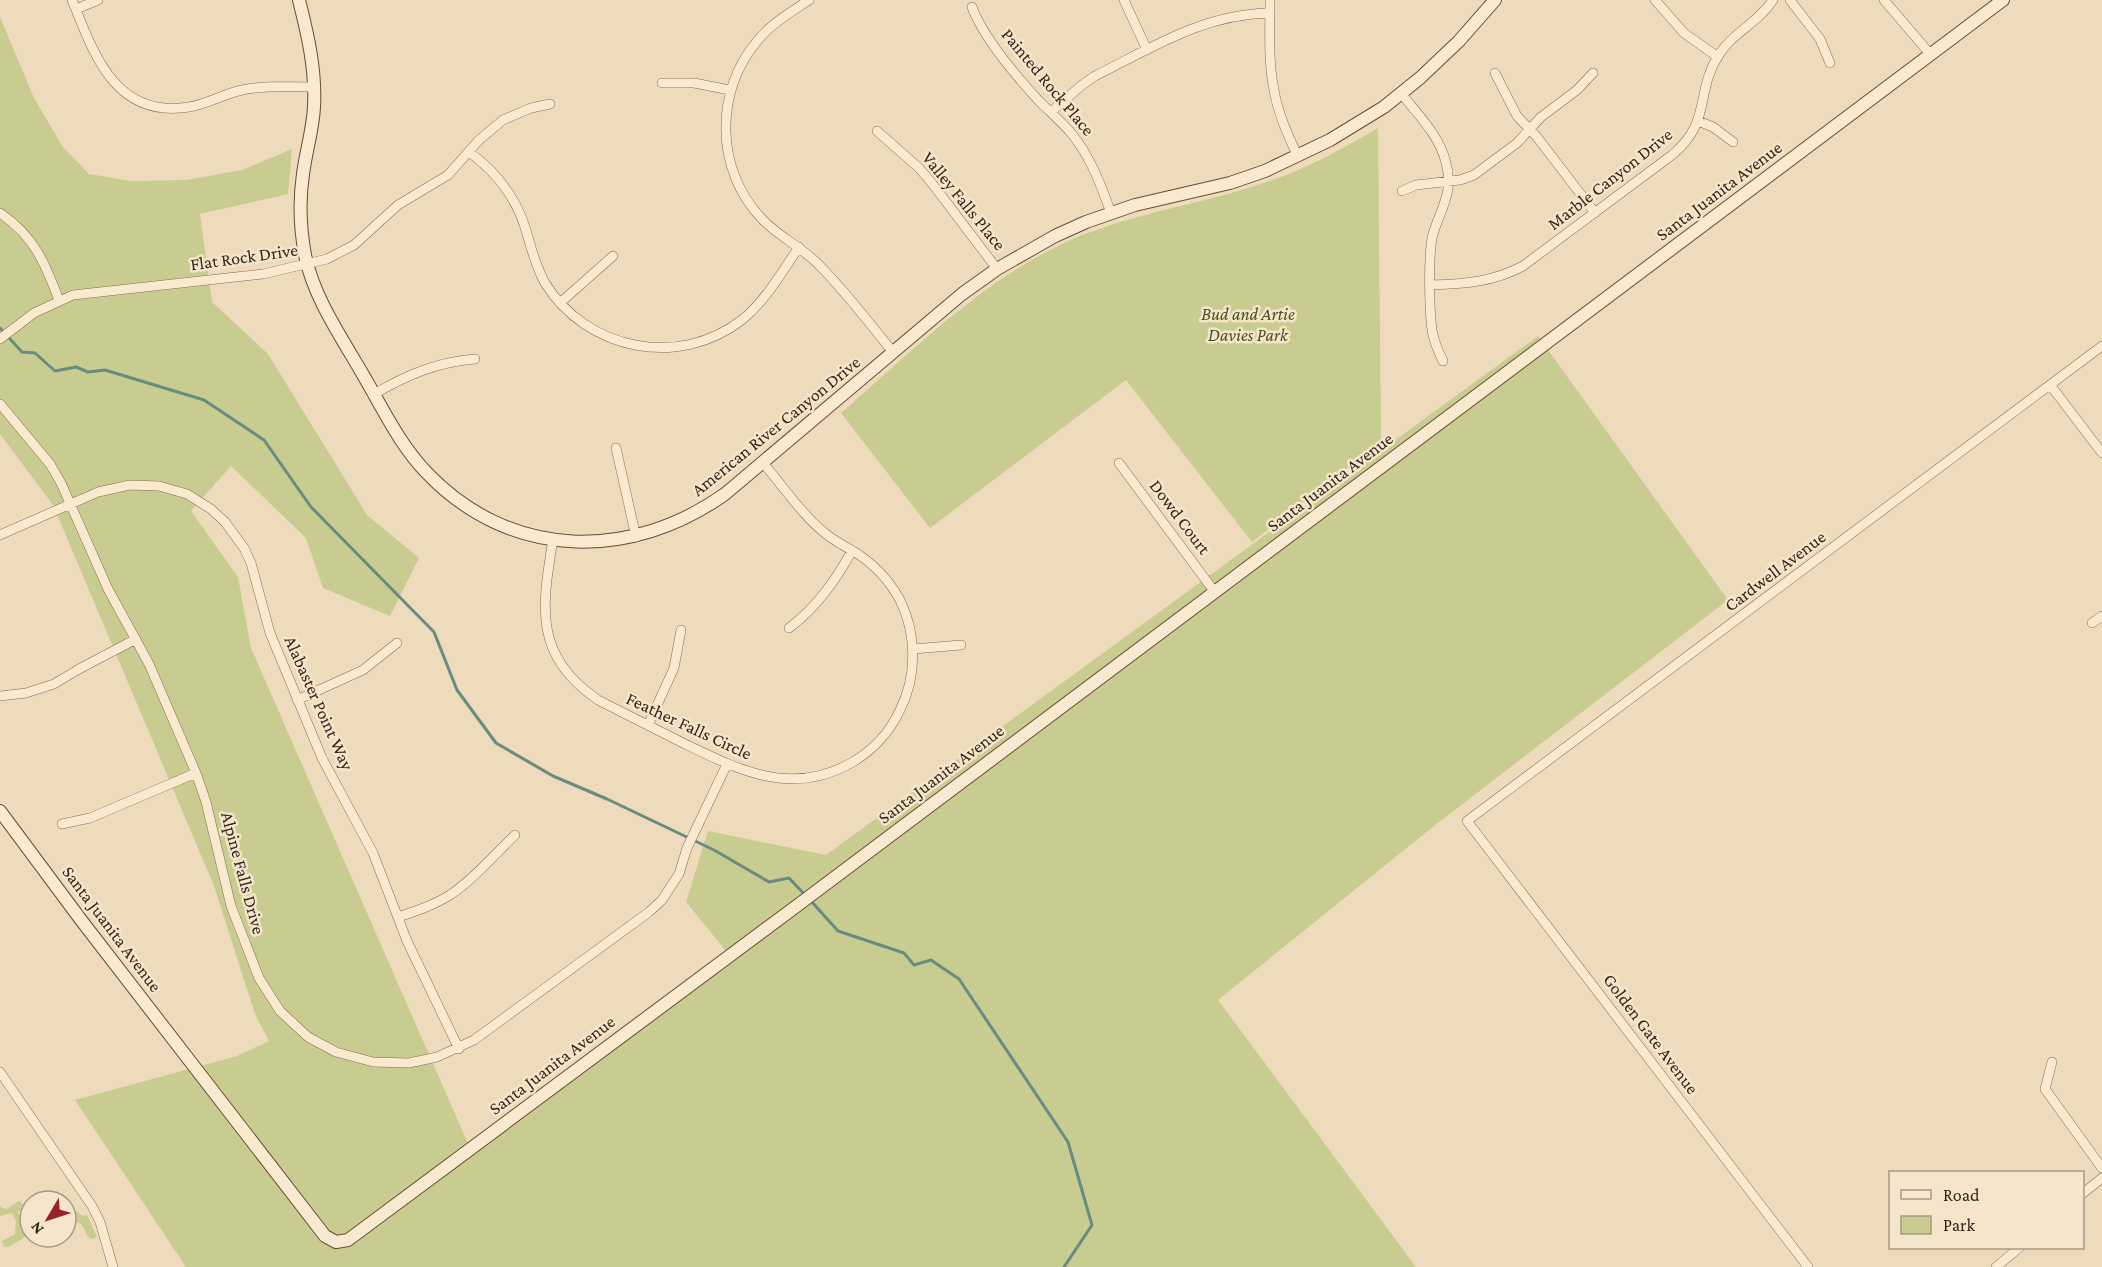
<svg xmlns="http://www.w3.org/2000/svg" width="2102" height="1267" font-family="'Crimson Pro',serif">
  <style>
    .green { fill: #c9cc90 }
    .lines { fill: none; stroke-linecap: round; stroke-linejoin: round }
    .stream { stroke: #678c80; stroke-width: 3 }
    .street-casing { stroke: #856b55; stroke-width: 10 }
    .secondary-casing { stroke: #674c39; stroke-width: 14 }
    .street { stroke: #f9e9ce; stroke-width: 9 }
    .secondary { stroke: #f9e9ce; stroke-width: 12 }
    .labels { text-anchor: middle; dominant-baseline: central; stroke-width: 5; stroke-linejoin: round; paint-order: stroke }
    .street-label { font-size: 18px; fill: #34251a; stroke: #f5e6cb }
    .park-label { font-size: 18px; font-style: italic; fill: #485120; stroke: #f5e6cb }
  </style>
  <rect width="100%" height="100%" fill="#eedbbb"/>
  <!-- green -->
  <path class="green" d="M 0,17 L 34,98 L 63,147 L 89,174 L 130,181 L 186,180 L 242,170 L 292,149 L 288,194 L 200,214 L 212,302 L 268,354 L 367,515 L 419,558 L 390,616 L 323,588 L 306,538 L 231,466 L 191,511 L 238,577 L 251,648 L 473,1155 L 726,951 L 686,902 L 708,831 L 826,855 L 1538,336 L 1728,600 L 1434,826 L 1218,1000 L 1416,1267 L 186,1267 L 75,1100 L 237,1056 L 269,1041 L 255,1014 L 214,886 L 53,505 L 0,434 Z
    M 1378,128 L 1381,442 L 1252,542 L 1126,380 L 930,528 L 841,413 C 908,355 976,286 1056,247 C 1124,213 1201,206 1273,180 C 1310,167 1344,148 1378,128 Z
    M 19,1201 L 24,1205 L 24,1208 L 18,1212 L 27,1230 L 26,1236 L 9,1247 L 4,1247 L 2,1241 L 15,1234 L 16,1221 L 12,1213 L 0,1216 L 0,1205 L 2,1208 L 7,1209 Z
    M 76,1211 L 83,1216 L 87,1215 L 97,1237 L 92,1239 L 88,1237 L 82,1225 L 74,1220 L 70,1214 Z"/>
  <g class="lines">
    <!-- stream -->
    <path class="stream" d="M 0,328 L 22,352 L 35,353 L 55,371 L 76,367 L 88,372 L 105,370 L 204,400 L 264,440 L 311,507 L 434,632 L 457,690 L 496,743 L 553,776 L 607,799 L 714,850 L 769,882 L 789,878 L 806,896
      M 811,901 L 838,931 L 904,953 L 914,965 L 931,960 L 959,979 L 1068,1142 L 1092,1225 L 1064,1267"/>
    <defs>
      <path id="street" d="M 72,0 C 94,54 115,119 189,107 C 208,104 223,94 242,90 C 265,85 291,87 315,87
        M 809,0 C 791,12 772,23 758,40 C 714,91 715,170 762,219 C 779,237 802,247 819,265 C 846,292 869,323 893,352
        M 1124,0 L 1147,50
        M 1270,0 C 1270,30 1268,61 1274,90 C 1278,114 1288,135 1298,157
        M 1655,0 L 1684,33 L 1718,57
        M 1790,0 L 1820,39 L 1830,63
        M 1884,0 L 1931,55
        M 972,7 C 983,37 1017,77 1039,101 C 1050,112 1062,122 1072,134 C 1091,158 1101,185 1111,213
        M 76,9 L 98,0
        M 1495,73 L 1517,116 L 1537,137 L 1595,213
        M 662,83 L 694,83 L 730,90
        M 1401,93 C 1418,115 1440,136 1446,163 C 1454,192 1441,208 1433,234 C 1428,252 1429,317 1433,335 C 1435,344 1439,353 1443,361
        M 1051,112 L 1082,85 L 1095,76 C 1153,47 1204,14 1270,13
        M 1698,121 L 1713,127 L 1733,142
        M 877,131 L 919,168 L 931,182 L 997,269
        M 469,152 C 495,171 515,196 525,227 C 531,247 535,265 545,283 C 587,351 680,369 743,319 C 766,300 782,272 799,247
        M 1402,191 L 1416,185 L 1460,180 L 1474,175 L 1517,143 L 1541,117 L 1577,90 L 1593,73
        M 0,213 C 34,236 45,263 59,300
        M 1431,285 C 1464,284 1493,282 1523,266 L 1672,155 C 1712,122 1695,93 1718,56 C 1732,33 1758,23 1773,0
        M 560,303 L 613,256
        M 0,339 L 34,313 L 73,295 L 263,274 L 327,259 L 354,245 L 398,205 L 448,175 L 479,140 L 503,120 L 531,108 L 550,104
        M 2051,386 L 2102,453
        M 374,394 C 407,375 437,362 475,359
        M 0,404 L 50,464 L 61,483 L 108,589 L 149,664 L 196,773 L 206,802 L 231,906 L 259,978 L 280,1011 L 308,1037 L 336,1052 L 373,1062 L 409,1063 L 437,1057 L 474,1040 L 649,912 L 662,900 L 679,874 L 687,848 L 727,764
        M 616,448 L 636,537
        M 1119,463 L 1214,591
        M 0,535 L 98,492 L 130,485 L 159,486 L 187,494 L 211,509 L 225,522 L 244,548 L 251,563 L 270,633 L 322,758 L 373,853 L 407,941 L 459,1049
        M 553,539 C 542,607 533,655 598,700 C 626,714 655,729 683,743 C 739,770 791,797 851,763 C 872,751 890,732 900,710 C 917,676 917,635 900,600 C 889,580 873,563 853,551 C 844,546 835,541 826,534 C 802,515 783,486 763,463
        M 2092,623 L 2102,616
        M 789,628 C 817,607 835,581 852,551
        M 913,649 L 961,645
        M 0,696 L 26,693 L 54,684 L 79,669 L 136,639
        M 297,700 L 363,670 L 397,643
        M 648,725 L 674,668 L 681,630
        M 62,824 L 90,818 L 196,773
        M 398,917 C 416,911 434,905 450,895 C 474,879 494,855 515,835
        M 2052,1062 L 2045,1089 L 2102,1168
        M 0,1072 L 92,1206 L 100,1222 L 113,1267
        M 2082,1194 L 2102,1178
        M 1808,1267 L 1467,821 L 2102,346
        M 1996,1267 L 2019,1248"/>
      <path id="secondary" d="M 299,0 C 308,36 316,70 314,107 C 313,129 306,151 303,174 C 299,201 300,228 305,255 C 314,298 340,335 362,373 C 382,407 400,446 428,474 C 511,560 631,561 725,494 L 962,294 L 997,269 L 1055,236 L 1086,222 L 1135,205 L 1230,183 L 1265,171 L 1330,140 L 1384,107 L 1420,78 L 1459,41 L 1495,0
        M 0,811 L 81,920 L 325,1236 L 336,1242 L 348,1240 L 798,905 L 2003,0"/>
    </defs>
    <!-- street casing -->
    <use href="#street" class="street-casing"/>
    <!-- secondary casing -->
    <use href="#secondary" class="secondary-casing"/>
    <!-- street -->
    <use href="#street" class="street"/>
    <!-- secondary -->
    <use href="#secondary" class="secondary"/>
  </g>
  <g class="labels">
    <!-- street labels -->
    <g class="street-label">
      <text transform="translate(1048 82) rotate(50)">Painted Rock Place</text>
      <text transform="translate(1610 179) rotate(-38)">Marble Canyon Drive</text>
      <text transform="translate(1719 191) rotate(-37)">Santa Juanita Avenue</text>
      <text transform="translate(964 201) rotate(51)">Valley Falls Place</text>
      <text transform="translate(244 257) rotate(-8)">Flat Rock Drive</text>
      <text transform="translate(776 426) rotate(-39)">American River Canyon Drive</text>
      <text transform="translate(1330 482) rotate(-37)">Santa Juanita Avenue</text>
      <text transform="translate(1180 517) rotate(53)">Dowd Court</text>
      <text transform="translate(1775 571) rotate(-37)">Cardwell Avenue</text>
      <text transform="translate(319 703) rotate(66)">Alabaster Point Way</text>
      <text transform="translate(689 726) rotate(25)">Feather Falls Circle</text>
      <text transform="translate(941 774) rotate(-37)">Santa Juanita Avenue</text>
      <text transform="translate(243 873) rotate(75)">Alpine Falls Drive</text>
      <text transform="translate(112 929) rotate(53)">Santa Juanita Avenue</text>
      <text transform="translate(1651 1034) rotate(53)">Golden Gate Avenue</text>
      <text transform="translate(552 1065) rotate(-37)">Santa Juanita Avenue</text>
    </g>
    <!-- park labels -->
    <g class="park-label">
      <text x="1248" y="314">Bud and Artie<tspan x="1248" dy="21">Davies Park</tspan></text>
    </g>
  </g>
  <!-- legend -->
  <rect x="1889" y="1171" width="195" height="78" fill="#f5e6cb" stroke="#a89984" stroke-width="1.5"/>
  <rect x="1901" y="1190" width="30" height="9" fill="#f9e9ce" stroke="#a89984" stroke-width="1.5"/>
  <text x="1943" y="1201" font-size="18" fill="#34251a">Road</text>
  <rect x="1901" y="1216" width="30" height="18" fill="#c9cc90" stroke="#a89984" stroke-width="1.5"/>
  <text x="1943" y="1231" font-size="18" fill="#34251a">Park</text>
  <!-- north arrow -->
  <g transform="translate(48 1219) rotate(231)"><circle r="28" fill="#f5e6cb" stroke="#a89984" stroke-width="1.5"/>
  <path d="M0-4.5L10 22L0 15L-10 22Z" fill="#95242d"/>
  <text y="-9" font-size="16" font-weight="bold" text-anchor="middle" fill="#34251a">N</text>
  </g>
</svg>
